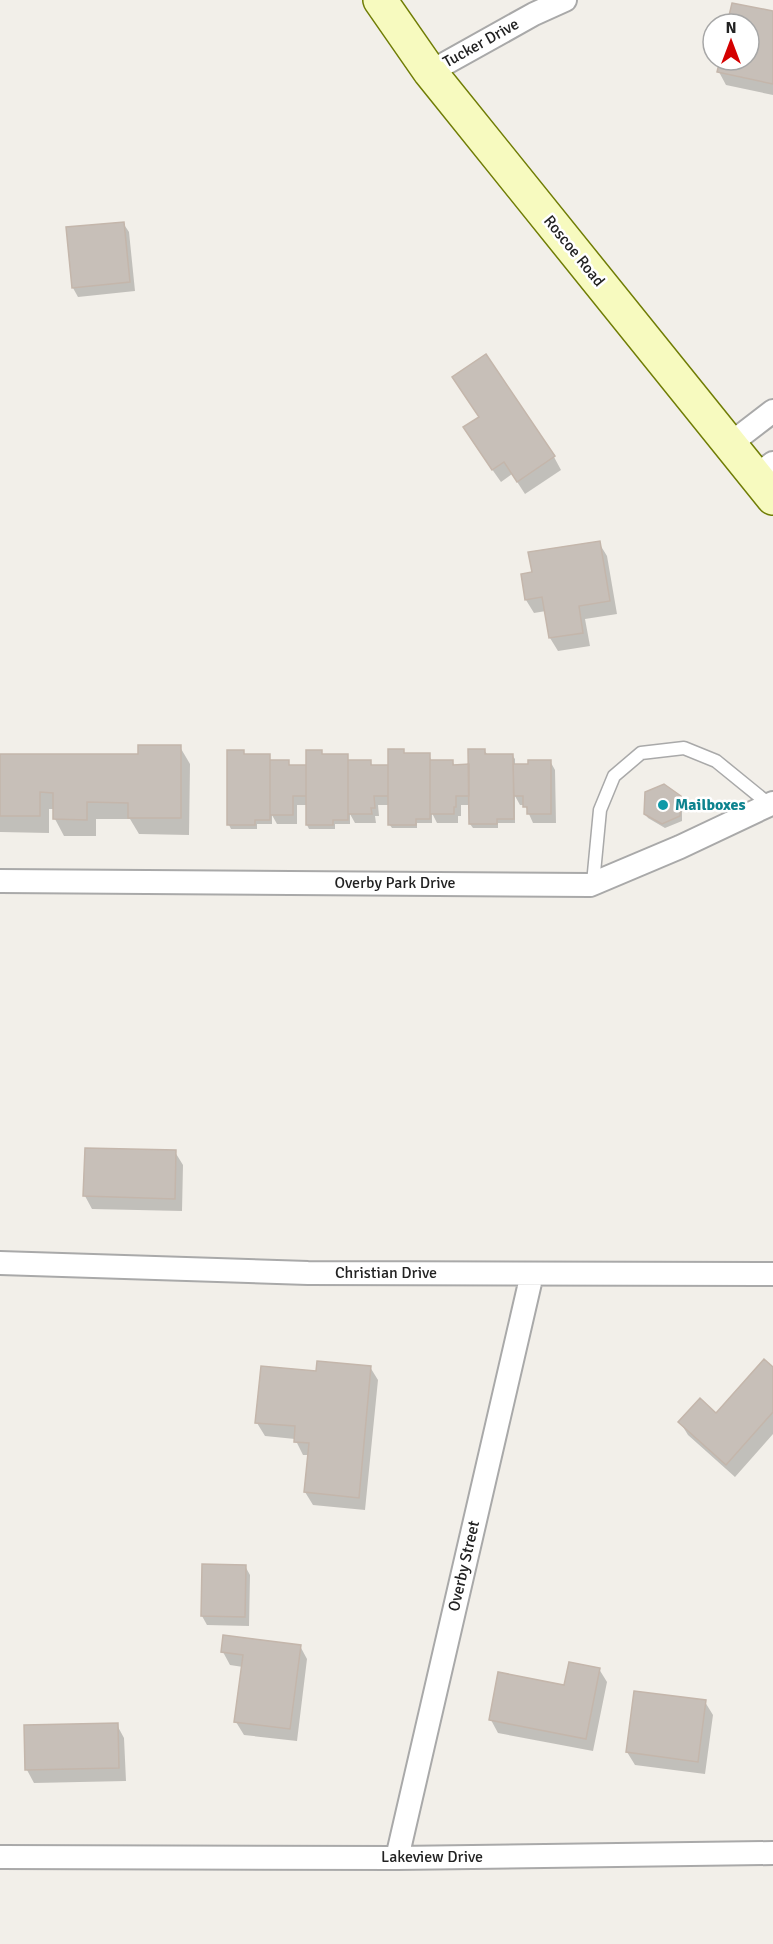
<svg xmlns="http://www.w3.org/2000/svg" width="773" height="1944" font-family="Signika,sans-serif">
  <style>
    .shadow { fill: #0003 }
    .building { fill: #c7bfb8; stroke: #c4b6ab; stroke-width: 1.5 }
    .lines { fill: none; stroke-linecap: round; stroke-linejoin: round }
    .service-casing { stroke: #a9a9a9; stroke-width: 15 }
    .minor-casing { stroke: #a9a9a9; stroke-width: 26 }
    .secondary-casing { stroke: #707d05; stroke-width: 36 }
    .service { stroke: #fff; stroke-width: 12 }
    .minor { stroke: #fff; stroke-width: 22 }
    .secondary { stroke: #f7fabf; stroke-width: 33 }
    .culture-dot { fill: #0f9aa8; stroke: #fff; stroke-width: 2 }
    .labels { text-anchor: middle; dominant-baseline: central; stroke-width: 5; stroke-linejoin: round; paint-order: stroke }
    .street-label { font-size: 16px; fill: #222; stroke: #fff }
    .culture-label { font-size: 16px; font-weight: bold; fill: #0d838f; stroke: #fff; text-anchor: start }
  </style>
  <rect width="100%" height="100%" fill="#f2efe9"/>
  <!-- shadow -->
  <path class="shadow" d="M 773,13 L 773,95 L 726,85 L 719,72 L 721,60 L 749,60 L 749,24 L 729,24 Z
    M 123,223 L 129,232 L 135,291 L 78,297 L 73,288 Z
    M 480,418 L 554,457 L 561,470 L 525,494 L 512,474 L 501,482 L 472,441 Z
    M 599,543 L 607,556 L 617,614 L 585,619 L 590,646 L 558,651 L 550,638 L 546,611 L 534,613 L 526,600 L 523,576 L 533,574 Z
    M 180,747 L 190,764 L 189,835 L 139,834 L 130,819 L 96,819 L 96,836 L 64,836 L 55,819 L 55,809 L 49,809 L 49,833 L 0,832 L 0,755 L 139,756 Z
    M 484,750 L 487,754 L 512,755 L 515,759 L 515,766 L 550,761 L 555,770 L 556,823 L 533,823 L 525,805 L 520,805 L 515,796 L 515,823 L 498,823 L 498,828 L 473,828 L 470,824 L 470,805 L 461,805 L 461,816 L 458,816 L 458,823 L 437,823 L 432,813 L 432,823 L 417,823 L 417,828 L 392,828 L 389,824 L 389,805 L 378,805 L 379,816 L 375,816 L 376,823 L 355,823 L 350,814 L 350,824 L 335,824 L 335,829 L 309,829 L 307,825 L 307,805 L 297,805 L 297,824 L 277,824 L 272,815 L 272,824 L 257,824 L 257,829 L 231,829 L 229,825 L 243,751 L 246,756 L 269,755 L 271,762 L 288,762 L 291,767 L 307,767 L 321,751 L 323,755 L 346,762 L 370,762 L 373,766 L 389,766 L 403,751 L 406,755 L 429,755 L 432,762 L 452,761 L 455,766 L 470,766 Z
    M 680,797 L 682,801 L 682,821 L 665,828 L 648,818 L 645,814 Z
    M 175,1152 L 183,1165 L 182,1211 L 92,1209 L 85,1196 Z
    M 370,1367 L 378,1380 L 365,1510 L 313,1505 L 305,1492 L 309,1455 L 303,1455 L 295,1439 L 265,1436 L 257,1423 L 317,1373 Z
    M 773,1369 L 773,1434 L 735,1477 L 688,1435 L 680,1422 L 716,1415 Z
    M 245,1566 L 250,1575 L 249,1626 L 207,1625 L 202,1616 Z
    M 300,1646 L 307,1659 L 297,1741 L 244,1735 L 236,1722 L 243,1667 L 230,1665 L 223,1652 Z
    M 599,1669 L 607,1682 L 593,1751 L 498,1733 L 491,1720 L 566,1686 Z
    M 705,1702 L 713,1715 L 705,1774 L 635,1765 L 627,1752 Z
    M 117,1725 L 124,1738 L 126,1781 L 34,1783 L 27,1770 L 26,1727 Z"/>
  <!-- building -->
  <path class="building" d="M 732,3 L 773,11 L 773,84 L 717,72 L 720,60 L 749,60 L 749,24 L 727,24 Z
    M 124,222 L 130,282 L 72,288 L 66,227 Z
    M 486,354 L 555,456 L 517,482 L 504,462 L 492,470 L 463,427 L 479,417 L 452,377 Z
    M 600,541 L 610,601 L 579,606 L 583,633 L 549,638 L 542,597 L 525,600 L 521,574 L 532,572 L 528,552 Z
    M 138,745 L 181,745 L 181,818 L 128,818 L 128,803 L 87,802 L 87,820 L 53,819 L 53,793 L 40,792 L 40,816 L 0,816 L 0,754 L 138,754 Z
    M 388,749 L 404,749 L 404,753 L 430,753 L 430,819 L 416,819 L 416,825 L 388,825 Z
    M 468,749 L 485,749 L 485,754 L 513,754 L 514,819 L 497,819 L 497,824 L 469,824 Z
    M 227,750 L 244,750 L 244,754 L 270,754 L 270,820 L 255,820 L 255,825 L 227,825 Z
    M 306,750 L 322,750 L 322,754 L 348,754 L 348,820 L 333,820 L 333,825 L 306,825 Z
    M 270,760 L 289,760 L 289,765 L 306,765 L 306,796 L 293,796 L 293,815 L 270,815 Z
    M 348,760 L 371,760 L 371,765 L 388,765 L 388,796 L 374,796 L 375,808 L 371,808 L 372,814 L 348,814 Z
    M 430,760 L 453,760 L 453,765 L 469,764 L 469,796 L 456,796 L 456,807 L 454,807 L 454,814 L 430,814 Z
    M 528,760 L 551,760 L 551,814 L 527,814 L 527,807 L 523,807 L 523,796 L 514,796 L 513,764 L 528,764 Z
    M 664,784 L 681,796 L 680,816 L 662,824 L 644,814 L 645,792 Z
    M 85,1148 L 176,1150 L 175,1199 L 83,1196 Z
    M 764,1359 L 773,1367 L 773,1412 L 726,1465 L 678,1422 L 700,1398 L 716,1413 Z
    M 317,1361 L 371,1366 L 359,1498 L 304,1492 L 309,1443 L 294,1442 L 295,1426 L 255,1423 L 261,1366 L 316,1371 Z
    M 202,1564 L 246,1565 L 245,1617 L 201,1616 Z
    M 223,1635 L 301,1645 L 290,1729 L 234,1722 L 243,1655 L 221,1652 Z
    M 569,1662 L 600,1668 L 586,1739 L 489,1720 L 498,1672 L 564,1685 Z
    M 634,1691 L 706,1700 L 698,1762 L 626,1752 Z
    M 118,1723 L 119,1768 L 25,1770 L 24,1725 Z"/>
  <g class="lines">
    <defs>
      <path id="service" d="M 593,883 L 600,810 L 614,776 L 641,753 L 684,748 L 716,761 L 770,805"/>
      <path id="minor" d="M 430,72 L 534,14 L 565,0
        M 730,444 L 773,411
        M 755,476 L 773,463
        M 0,881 L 590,885 L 680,847 L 773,803
        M 0,1263 L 308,1273 L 773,1274
        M 0,1857 L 397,1858 L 773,1853
        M 397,1858 L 532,1274"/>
      <path id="secondary" d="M 380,0 L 430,72 L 773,498"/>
    </defs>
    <!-- service casing -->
    <use href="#service" class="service-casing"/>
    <!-- minor casing -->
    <use href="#minor" class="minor-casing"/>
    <!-- secondary casing -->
    <use href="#secondary" class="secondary-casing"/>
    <!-- service -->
    <use href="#service" class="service"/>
    <!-- minor -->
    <use href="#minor" class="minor"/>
    <!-- secondary -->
    <use href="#secondary" class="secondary"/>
  </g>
  <!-- markers -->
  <circle class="culture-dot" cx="663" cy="805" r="6"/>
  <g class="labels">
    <!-- street labels -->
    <g class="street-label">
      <text transform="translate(481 43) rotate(-29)">Tucker Drive</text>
      <text transform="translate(574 251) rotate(51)">Roscoe Road</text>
      <text x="395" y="883">Overby Park Drive</text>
      <text x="386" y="1273">Christian Drive</text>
      <text transform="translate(464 1566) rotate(-77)">Overby Street</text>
      <text x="432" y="1857">Lakeview Drive</text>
    </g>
    <!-- culture labels -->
    <g class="culture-label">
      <text x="675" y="805">Mailboxes</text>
    </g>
  </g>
  <!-- north arrow -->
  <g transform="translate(731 42)"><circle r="28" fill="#ffffff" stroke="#a7a7a7" stroke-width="1.5"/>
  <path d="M0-4.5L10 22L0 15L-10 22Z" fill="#d40000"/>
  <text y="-9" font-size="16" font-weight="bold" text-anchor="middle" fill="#222222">N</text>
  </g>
</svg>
